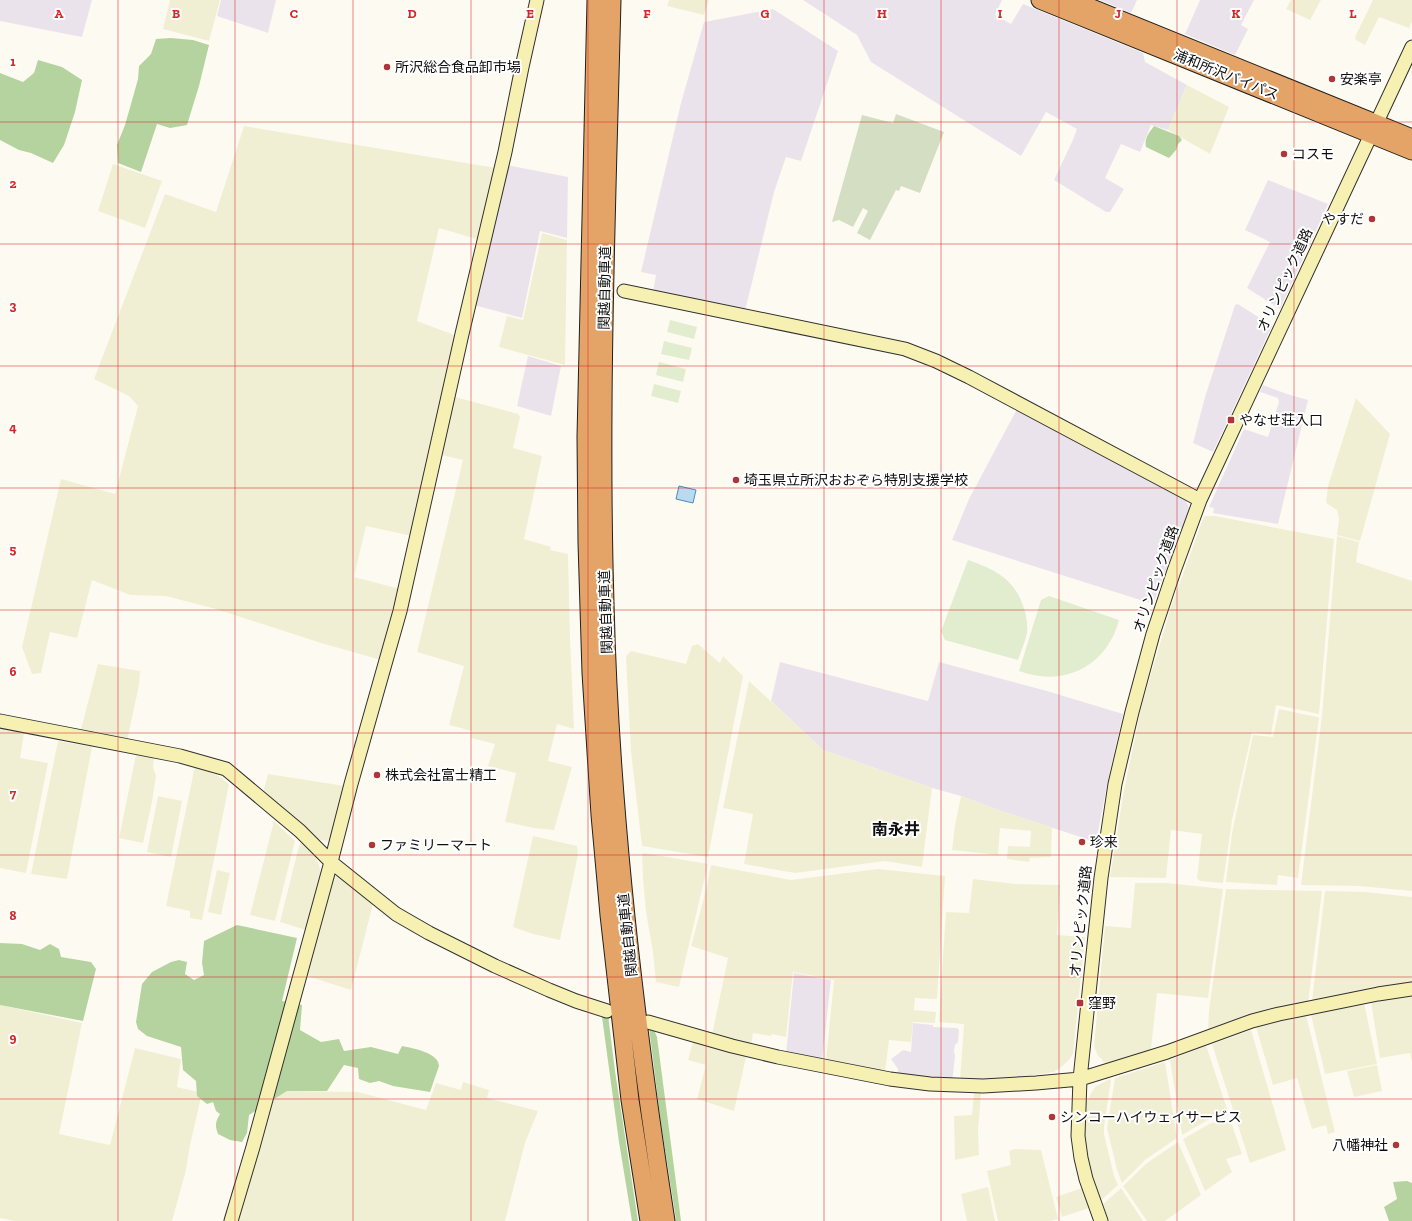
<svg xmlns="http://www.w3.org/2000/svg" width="1412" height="1221" font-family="'Zilla Slab','Noto Sans JP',serif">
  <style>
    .industrial { fill: #ebe3ec }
    .farmland { fill: #f1efd3 }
    .forest { fill: #b5d39f }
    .cemetery { fill: #d4dec3 }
    .pitch { fill: #e1edce }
    .water { fill: #bbdaef; stroke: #4a8cbe }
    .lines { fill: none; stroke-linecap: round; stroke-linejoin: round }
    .secondary-casing { stroke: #303030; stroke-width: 15 }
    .highway-casing { stroke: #1f1f1f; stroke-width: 19 }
    .secondary { stroke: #f6f1b3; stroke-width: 13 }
    .highway { stroke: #e4a468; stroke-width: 17 }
    .grid { fill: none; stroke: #d62828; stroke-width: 1; stroke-opacity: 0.55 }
    .poi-dot { fill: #af3537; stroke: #fff; stroke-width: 1.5 }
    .labels { text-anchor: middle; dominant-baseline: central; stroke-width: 4; stroke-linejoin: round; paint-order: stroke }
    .poi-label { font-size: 14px; fill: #0e0e0e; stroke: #fff; text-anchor: start }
    .street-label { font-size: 14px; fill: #0e0e0e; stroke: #fff }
    .quarter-label { font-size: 16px; font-weight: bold; fill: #0e0e0e; stroke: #fff }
    .grid-label { font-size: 13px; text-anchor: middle; font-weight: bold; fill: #d62828; stroke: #fff; stroke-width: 4; stroke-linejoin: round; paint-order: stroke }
  </style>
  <rect width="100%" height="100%" fill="#fdfbf1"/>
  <!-- industrial -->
  <path class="industrial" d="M 0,0 L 92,0 L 82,37 L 0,21 Z
    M 221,0 L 276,0 L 268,33 L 217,16 Z
    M 803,0 L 1002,0 L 995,15 L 1011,24 L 1023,4 L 1143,53 L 1145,62 L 1187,85 L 1168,130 L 1151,125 L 1140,152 L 1121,144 L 1105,178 L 1124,189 L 1110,212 L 1106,212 L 1054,180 L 1072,142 L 1077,129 L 1046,112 L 1021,156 L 871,62 L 857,35 Z
    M 1100,0 L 1137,0 L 1131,13 Z
    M 1200,0 L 1254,0 L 1241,25 L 1248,29 L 1235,55 L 1185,34 Z
    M 773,9 L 838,51 L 801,161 L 786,157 L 774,192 L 745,311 L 653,292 L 656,275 L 641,272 L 681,103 L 704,22 Z
    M 507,165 L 568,177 L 567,238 L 540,231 L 522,318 L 474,305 Z
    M 1268,180 L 1328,204 L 1280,309 L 1247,288 L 1270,242 L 1245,230 Z
    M 1238,304 L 1272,326 L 1213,452 L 1193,443 L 1205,397 L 1235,305 Z
    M 528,356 L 561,366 L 551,416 L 517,406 Z
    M 1263,385 L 1287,394 L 1308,400 L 1278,524 L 1213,513 L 1214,508 L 1209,507 L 1244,429 L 1268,437 L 1279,402 L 1278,398 L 1260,392 Z
    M 1017,409 L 1185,498 L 1189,509 L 1153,604 L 952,540 L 969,499 Z
    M 780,662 L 928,701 L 939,662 L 1047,691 L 1123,714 L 1109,775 L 1096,842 L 1001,811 L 961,796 L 932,788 L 823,750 L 771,701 Z
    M 794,973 L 831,980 L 822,1061 L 786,1054 Z
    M 913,1023 L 933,1025 L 933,1027 L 957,1028 L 959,1030 L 958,1042 L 955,1045 L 954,1051 L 955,1056 L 953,1075 L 952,1079 L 898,1074 L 898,1069 L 891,1059 L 903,1050 L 911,1052 Z"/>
  <!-- farmland -->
  <path class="farmland" d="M 170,0 L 220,0 L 209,41 L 163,29 Z
    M 669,0 L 709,0 L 704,15 L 667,6 Z
    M 1291,0 L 1321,0 L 1310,20 L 1286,9 Z
    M 1373,0 L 1412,0 L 1412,22 L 1409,28 L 1379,17 L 1365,45 L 1356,40 L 1355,37 Z
    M 1187,85 L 1229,107 L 1210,154 L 1168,130 Z
    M 244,126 L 496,168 L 480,240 L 439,228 L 417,321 L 454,335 L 456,338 L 412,536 L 366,526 L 354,577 L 400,589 L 381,660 L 321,643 L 216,609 L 166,596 L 130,595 L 92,580 L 77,638 L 50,632 L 41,673 L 32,674 L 22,647 L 61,479 L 115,494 L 138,406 L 129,396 L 94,379 L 165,194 L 216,212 Z
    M 113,164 L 162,181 L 145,228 L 98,211 Z
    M 542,233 L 567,240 L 565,365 L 499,347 L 507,316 L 523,320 Z
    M 455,397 L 518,414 L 520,417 L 513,448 L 542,456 L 524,539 L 551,547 L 550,550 L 568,554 L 570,639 L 574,729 L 557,724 L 548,761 L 572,767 L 554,830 L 534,828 L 505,822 L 516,773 L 488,766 L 495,744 L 471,738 L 472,731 L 449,725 L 464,666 L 417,652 L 463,460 L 442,455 L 439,453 L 451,399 Z
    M 1356,398 L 1390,434 L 1360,541 L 1337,535 L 1339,519 L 1337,510 L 1326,503 L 1328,486 Z
    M 1204,516 L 1215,516 L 1334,539 L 1319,714 L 1276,705 L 1271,735 L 1252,732 L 1232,820 L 1223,883 L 1200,881 L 1197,878 L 1202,834 L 1171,830 L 1166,878 L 1110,877 L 1124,790 L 1142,704 L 1171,607 Z
    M 1337,536 L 1359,542 L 1356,562 L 1412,581 L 1412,891 L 1359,886 L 1301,885 L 1322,715 Z
    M 698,644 L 720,663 L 723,656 L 743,676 L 708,857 L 642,846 L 631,752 L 626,656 L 631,651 L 686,664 L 692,646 Z
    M 98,664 L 140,671 L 139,685 L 127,741 L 80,733 Z
    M 749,681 L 823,750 L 932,788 L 922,867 L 885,861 L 795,873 L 744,864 L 753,814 L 723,808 Z
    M 1279,709 L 1317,717 L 1319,718 L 1298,878 L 1278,875 L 1277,885 L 1226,882 L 1232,833 L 1253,735 L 1273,737 Z
    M 0,729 L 24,734 L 20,758 L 48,763 L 26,873 L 0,868 Z
    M 58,741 L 92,747 L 67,879 L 31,874 Z
    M 136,755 L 154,758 L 153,767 L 156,776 L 152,802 L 143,843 L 119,838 Z
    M 195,766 L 217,775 L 229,784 L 202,920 L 190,918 L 190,911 L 166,906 Z
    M 268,774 L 345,786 L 332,837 L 327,841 L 320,840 L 263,793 Z
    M 158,796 L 182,801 L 171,857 L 147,852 Z
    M 961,796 L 1001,811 L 1052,827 L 1051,857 L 1030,858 L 1029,862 L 1007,859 L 1008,846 L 1030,847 L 1031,831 L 1000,828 L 998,855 L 952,850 L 955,825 Z
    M 274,821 L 295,841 L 275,921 L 250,915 Z
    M 533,836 L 577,846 L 578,855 L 560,940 L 533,934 L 513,927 Z
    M 301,843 L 315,856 L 319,865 L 321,874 L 306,930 L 280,922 L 299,846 Z
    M 644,853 L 708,864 L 679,987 L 656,982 L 653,952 L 646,912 L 643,878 L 642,854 Z
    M 711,865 L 791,880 L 878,869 L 945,876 L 937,999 L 915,998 L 914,1010 L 936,1012 L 935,1023 L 913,1022 L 911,1042 L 889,1040 L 885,1072 L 857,1065 L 826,1060 L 834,980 L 793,972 L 786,1037 L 772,1034 L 771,1036 L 753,1033 L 751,1046 L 712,1035 L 728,958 L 691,946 L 706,890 Z
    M 217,870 L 230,873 L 221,915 L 208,912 Z
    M 336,876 L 339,876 L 373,904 L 351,990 L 307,976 L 305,974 L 332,877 Z
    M 973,879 L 1016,884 L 1060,885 L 1057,935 L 1085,937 L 1073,1054 L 1068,1061 L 1059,1069 L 1055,1071 L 1055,1072 L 1014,1078 L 960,1080 L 964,1024 L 939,1022 L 944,942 L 946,912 L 969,913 Z
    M 1135,883 L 1167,883 L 1223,889 L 1208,998 L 1157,993 L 1151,1049 L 1113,1062 L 1106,1063 L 1103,1062 L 1102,1059 L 1098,1056 L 1094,1046 L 1105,926 L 1131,928 Z
    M 1226,889 L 1322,891 L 1308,1003 L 1208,1031 L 1209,1010 Z
    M 1325,891 L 1365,892 L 1412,897 L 1412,984 L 1314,1003 L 1312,1001 Z
    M 1412,995 L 1412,1061 L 1410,1053 L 1380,1058 L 1371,1002 Z
    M 1364,1003 L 1377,1064 L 1325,1074 L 1311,1015 Z
    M 0,1005 L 82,1023 L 59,1134 L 110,1145 L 135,1048 L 181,1059 L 177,1087 L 202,1093 L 190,1145 L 186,1170 L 172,1221 L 15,1221 L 0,1218 Z
    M 1306,1015 L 1335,1132 L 1328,1134 L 1326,1125 L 1312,1129 L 1297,1078 L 1273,1085 L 1256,1027 Z
    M 1251,1030 L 1286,1150 L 1250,1163 L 1212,1044 Z
    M 693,1042 L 746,1057 L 734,1111 L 697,1099 L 706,1065 L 688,1060 Z
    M 1206,1045 L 1229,1115 L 1211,1118 L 1182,1135 L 1170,1060 Z
    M 1165,1062 L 1177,1138 L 1145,1160 L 1122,1183 L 1117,1170 L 1107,1128 L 1115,1078 Z
    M 1377,1065 L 1382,1091 L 1354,1097 L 1347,1071 Z
    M 1110,1079 L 1111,1080 L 1104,1127 L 1104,1134 L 1114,1176 L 1118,1185 L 1098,1203 L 1090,1175 L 1084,1138 L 1085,1100 L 1088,1100 L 1091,1093 L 1096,1086 Z
    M 463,1082 L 489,1090 L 487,1098 L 538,1111 L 525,1143 L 505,1221 L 234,1221 L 268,1103 L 287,1091 L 358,1092 L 426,1110 L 436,1083 L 461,1090 Z
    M 974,1092 L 981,1093 L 978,1131 L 979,1155 L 955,1160 L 954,1116 L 972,1115 Z
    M 1230,1119 L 1242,1154 L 1226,1159 L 1232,1172 L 1205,1191 L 1183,1139 L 1211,1123 Z
    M 1178,1142 L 1201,1195 L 1165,1221 L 1147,1221 L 1123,1186 L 1147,1163 Z
    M 1014,1149 L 1041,1150 L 1058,1219 L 1051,1221 L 998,1221 L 987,1171 L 1011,1165 L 1009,1151 Z
    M 988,1187 L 995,1221 L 967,1221 L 961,1194 Z
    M 1082,1188 L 1089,1208 L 1062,1217 L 1056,1197 Z
    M 1121,1188 L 1143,1221 L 1105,1221 L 1100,1207 Z"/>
  <!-- forest -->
  <path class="forest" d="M 171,38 L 193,40 L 209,45 L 199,86 L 187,125 L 170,128 L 157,124 L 141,172 L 118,163 L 117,145 L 125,125 L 131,104 L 138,79 L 139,66 L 151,54 L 156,39 Z
    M 38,60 L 62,67 L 82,80 L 75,112 L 64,145 L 53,163 L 31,153 L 19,150 L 0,140 L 0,73 L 23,82 L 34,73 Z
    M 1154,126 L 1179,136 L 1182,140 L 1178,144 L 1176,150 L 1169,158 L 1146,147 C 1144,138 1149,133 1154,126 Z
    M 237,925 L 297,938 L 282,1001 L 302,1005 L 300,1030 L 321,1042 L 339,1039 L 344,1051 L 371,1047 L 398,1054 L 402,1046 C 413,1048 439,1053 439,1066 L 430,1092 L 393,1086 L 379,1081 L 370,1083 L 359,1079 L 358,1068 L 344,1065 L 327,1091 L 287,1091 L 249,1115 L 247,1133 L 242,1142 L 230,1140 L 218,1134 C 215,1126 215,1122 220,1114 L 216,1111 L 213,1102 L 207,1104 L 197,1096 L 196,1081 L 183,1070 L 181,1047 L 147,1036 L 138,1029 L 136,1022 L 142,984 L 152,972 L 171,962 L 179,960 L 187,962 L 185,974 L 194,980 L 204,975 L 202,963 L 204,941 Z
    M 0,943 L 22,944 L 40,950 L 50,944 L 59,949 L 61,957 L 91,962 L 96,969 L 83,1021 L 0,1005 Z
    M 608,1015 L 615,1071 L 638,1221 L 632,1221 L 619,1142 L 602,1017 Z
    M 649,1027 L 654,1030 L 657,1037 L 681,1221 L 676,1221 L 675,1213 L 661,1124 Z
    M 1407,1181 L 1412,1183 L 1412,1221 L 1389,1221 L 1384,1207 L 1397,1199 L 1393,1182 Z"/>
  <!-- cemetery -->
  <path class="cemetery" d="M 896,114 L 944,132 L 920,193 L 901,186 L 899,191 L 896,190 L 870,240 L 857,233 L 868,211 L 863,208 L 853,227 L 839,220 L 832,222 L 862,115 L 893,123 Z"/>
  <!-- pitch -->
  <path class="pitch" d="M 670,320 L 697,327 L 694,339 L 667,332 Z
    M 664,341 L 692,348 L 689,360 L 661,354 Z
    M 659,362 L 686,369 L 683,382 L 656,375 Z
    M 654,384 L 681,391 L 678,403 L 651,396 Z
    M 968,560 C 992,568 1013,578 1022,603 C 1026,613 1028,622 1027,633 C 1025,642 1021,651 1018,660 L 945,640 L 941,631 Z
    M 1049,596 L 1119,620 C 1107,666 1064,688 1019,671 L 1041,600 Z"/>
  <!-- water -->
  <path class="water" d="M 679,486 L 696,490 L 693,503 L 676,499 Z"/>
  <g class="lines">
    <defs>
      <path id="secondary" d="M 537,0 L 522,67 L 505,152 L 462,334 L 400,611 L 351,784 L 331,862 L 396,914 L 429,933 L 495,966 L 549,990 L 576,1001 L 607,1011
        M 624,291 L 905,349 L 936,361 L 969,377 L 1200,500
        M 0,721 L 180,756 L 226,769 L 300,831 L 331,862 L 253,1147 L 231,1221
        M 648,1022 L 732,1046 L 778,1057 L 890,1079 L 930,1084 L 983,1086 L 1036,1083 L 1080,1079 L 1167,1052 L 1252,1021 L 1279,1014 L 1378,994 L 1412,989
        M 1101,1221 L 1086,1179 L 1081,1158 L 1078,1136 L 1080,1079 L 1101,878 L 1115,784 L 1132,712 L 1153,634 L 1174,571 L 1200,500 L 1412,47"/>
      <path id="highway" d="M 596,0 L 586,437 L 587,543 L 591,673 L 600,815 L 609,915 L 630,1100 L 649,1221
        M 612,0 C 607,201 599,402 605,603 C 610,810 634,1016 666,1221
        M 1040,0 L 1412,151
        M 1072,0 L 1412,138"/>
    </defs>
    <!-- secondary casing -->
    <use href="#secondary" class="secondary-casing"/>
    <!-- highway casing -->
    <use href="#highway" class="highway-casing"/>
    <!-- secondary -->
    <use href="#secondary" class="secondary"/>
    <!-- highway -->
    <use href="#highway" class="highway"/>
  </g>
  <!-- grid -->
  <path class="grid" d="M 118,0 L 118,1221M 235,0 L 235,1221M 353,0 L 353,1221M 471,0 L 471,1221M 588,0 L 588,1221M 706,0 L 706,1221M 824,0 L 824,1221M 941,0 L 941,1221M 1059,0 L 1059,1221M 1177,0 L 1177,1221M 1294,0 L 1294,1221M 0,122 L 1412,122M 0,244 L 1412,244M 0,366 L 1412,366M 0,488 L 1412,488M 0,610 L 1412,610M 0,733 L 1412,733M 0,855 L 1412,855M 0,977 L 1412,977M 0,1099 L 1412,1099"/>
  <!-- markers -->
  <g class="poi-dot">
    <circle cx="387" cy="67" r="4"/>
    <circle cx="1332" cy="79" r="4"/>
    <circle cx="1284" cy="154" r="4"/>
    <circle cx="1372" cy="219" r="4"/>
    <rect x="1227" y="416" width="8" height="8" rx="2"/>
    <circle cx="736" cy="480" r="4"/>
    <circle cx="377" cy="775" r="4"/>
    <circle cx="1082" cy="842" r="4"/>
    <circle cx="372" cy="845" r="4"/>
    <rect x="1076" y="999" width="8" height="8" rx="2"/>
    <circle cx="1052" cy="1117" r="4"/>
    <circle cx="1396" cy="1145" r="4"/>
  </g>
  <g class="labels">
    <!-- poi labels -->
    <g class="poi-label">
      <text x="395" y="67">所沢総合食品卸市場</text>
      <text x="1340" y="79">安楽亭</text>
      <text x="1292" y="154">コスモ</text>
      <text x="1364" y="219" text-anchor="end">やすだ</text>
      <text x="1239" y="420">やなせ荘入口</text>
      <text x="744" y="480">埼玉県立所沢おおぞら特別支援学校</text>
      <text x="385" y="775">株式会社富士精工</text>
      <text x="1090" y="842">珍来</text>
      <text x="380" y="845">ファミリーマート</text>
      <text x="1088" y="1003">窪野</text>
      <text x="1060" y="1117">シンコーハイウェイサービス</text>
      <text x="1388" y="1145" text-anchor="end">八幡神社</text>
    </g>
    <!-- street labels -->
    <g class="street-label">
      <text transform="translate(1226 75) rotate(22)">浦和所沢バイパス</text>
      <text transform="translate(1285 280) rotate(-65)">オリンピック道路</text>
      <text transform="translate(605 288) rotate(-89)">関越自動車道</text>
      <text transform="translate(1156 579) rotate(-71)">オリンピック道路</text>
      <text transform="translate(606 612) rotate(-92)">関越自動車道</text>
      <text transform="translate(1081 921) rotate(-84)">オリンピック道路</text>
      <text transform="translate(628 935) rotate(-96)">関越自動車道</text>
    </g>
    <!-- quarter labels -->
    <g class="quarter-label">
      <text x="896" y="829">南永井</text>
    </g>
  </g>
  <g class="grid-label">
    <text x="59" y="18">A</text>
    <text x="176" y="18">B</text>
    <text x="294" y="18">C</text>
    <text x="412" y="18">D</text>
    <text x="530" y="18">E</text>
    <text x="647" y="18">F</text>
    <text x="765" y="18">G</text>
    <text x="882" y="18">H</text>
    <text x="1000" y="18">I</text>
    <text x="1118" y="18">J</text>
    <text x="1236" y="18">K</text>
    <text x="1353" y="18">L</text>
    <text x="13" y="66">1</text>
    <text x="13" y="188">2</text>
    <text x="13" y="310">3</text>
    <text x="13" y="432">4</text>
    <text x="13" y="554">5</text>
    <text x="13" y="676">6</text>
    <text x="13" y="798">7</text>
    <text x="13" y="920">8</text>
    <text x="13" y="1042">9</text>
  </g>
</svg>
